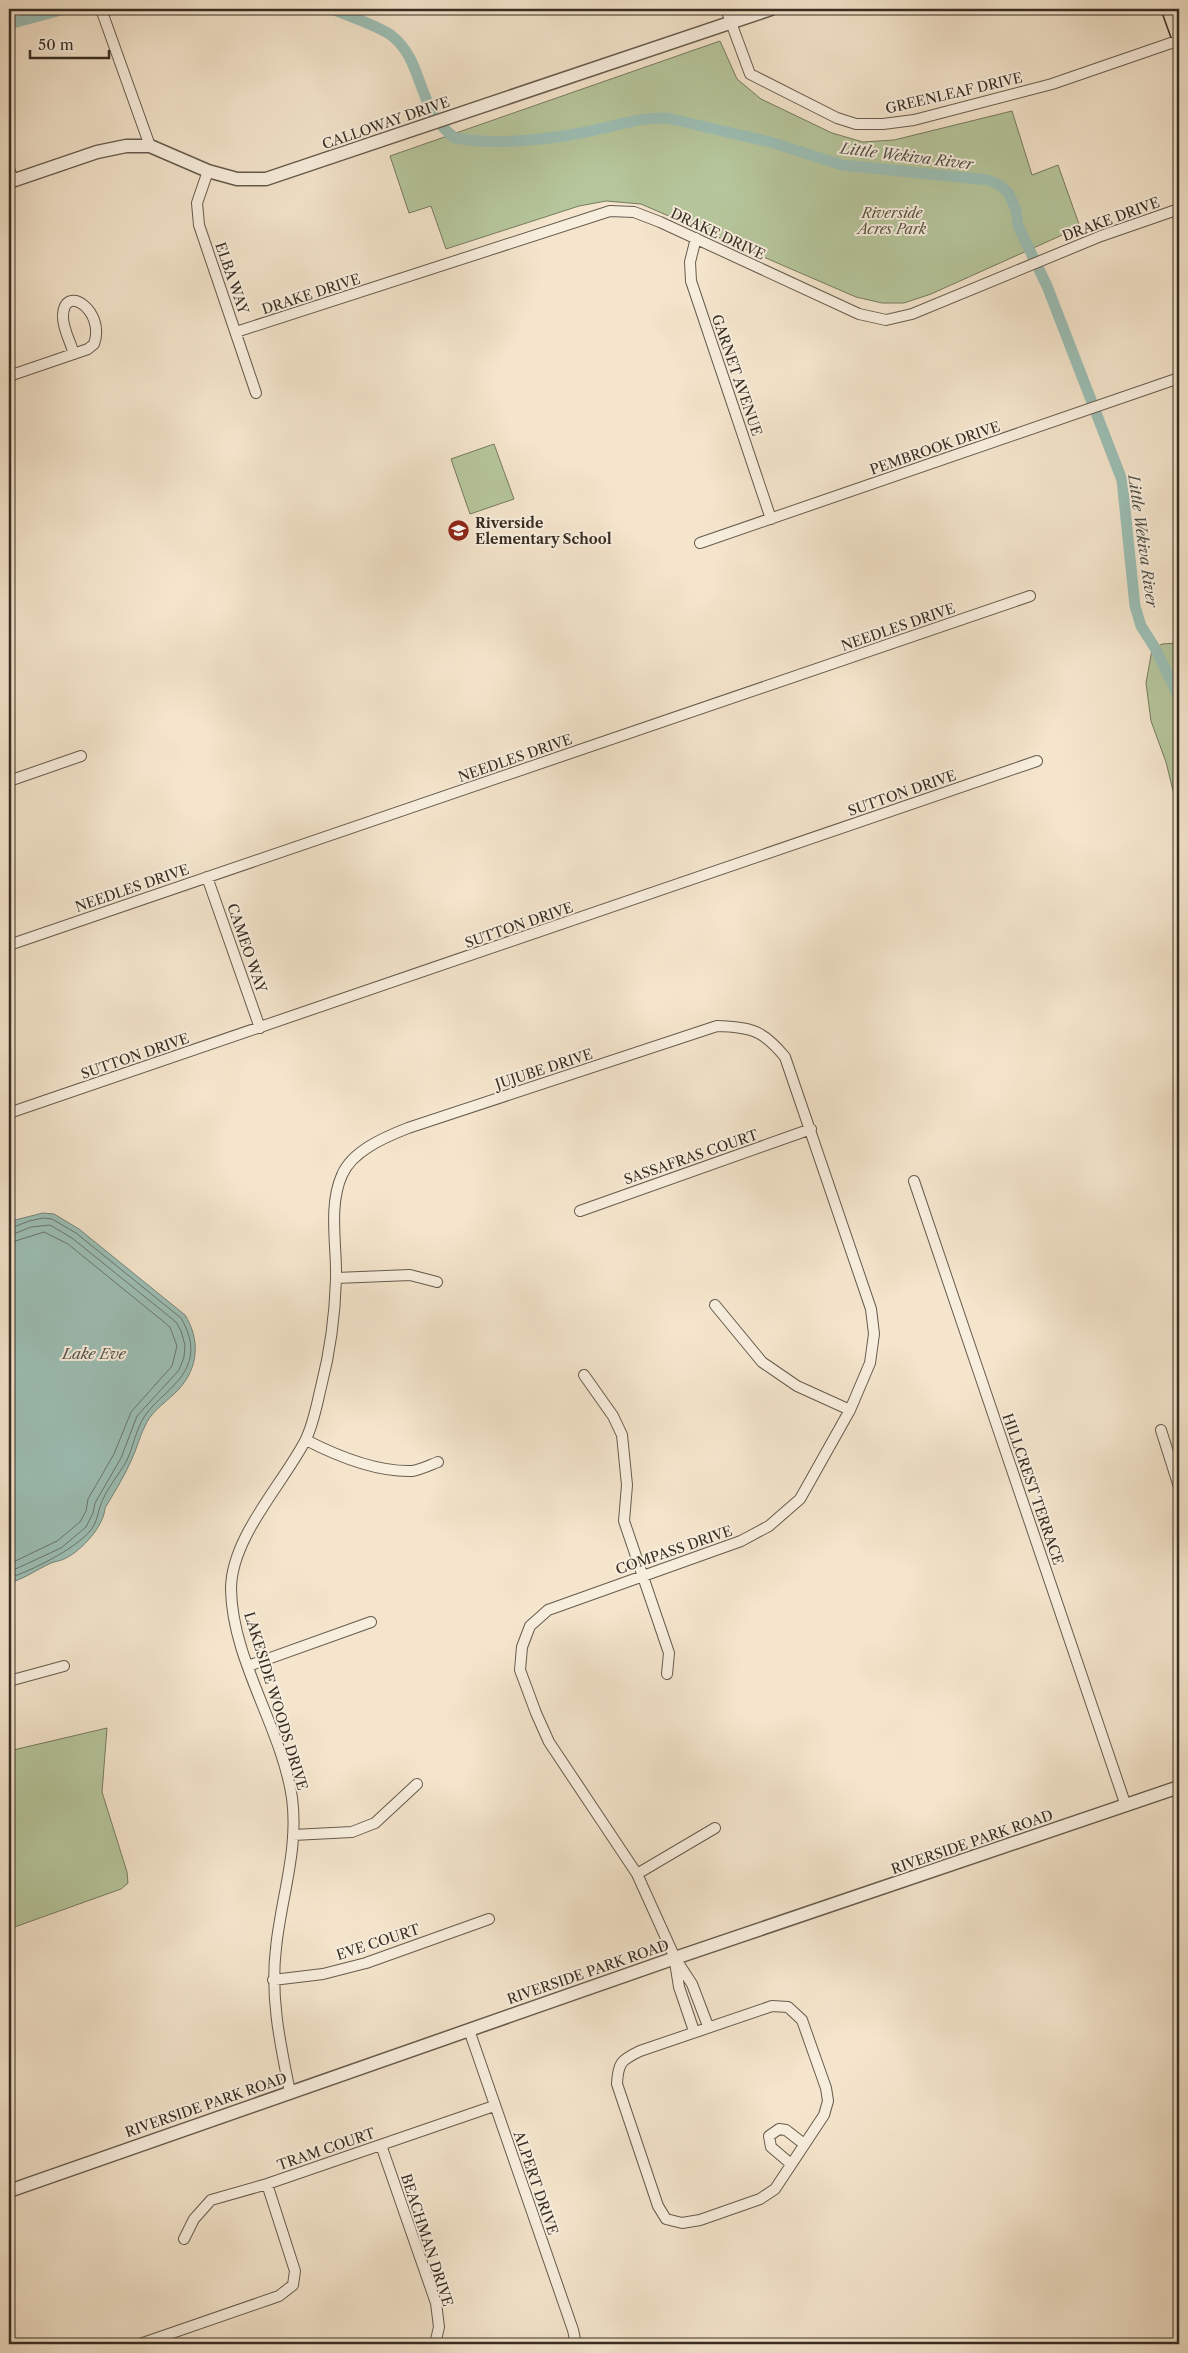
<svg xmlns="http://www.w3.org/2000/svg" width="1188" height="2353" font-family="'Libre Caslon Text',serif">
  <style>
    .green { fill: #b6c69c; stroke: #767a60 }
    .water { fill: #9cbfb5; stroke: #74857b }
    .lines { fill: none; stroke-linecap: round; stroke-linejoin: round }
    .shore { stroke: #6a766c; stroke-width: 1 }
    .canal { stroke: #9cbfb5; stroke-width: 11 }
    .minor-casing { stroke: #665b4d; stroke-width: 12 }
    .tertiary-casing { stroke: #665b4d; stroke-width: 15 }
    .primary-casing { stroke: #372d23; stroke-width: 19 }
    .minor { stroke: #f8eede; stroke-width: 10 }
    .tertiary { stroke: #f8eede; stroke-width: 12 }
    .primary { stroke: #f4e5cc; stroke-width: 16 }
    .labels { text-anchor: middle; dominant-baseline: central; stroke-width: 4; stroke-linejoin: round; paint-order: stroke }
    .street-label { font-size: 14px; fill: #372d23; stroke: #f8eede }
    .park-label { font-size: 14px; font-style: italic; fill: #575341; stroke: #f8eede }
    .poi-label { font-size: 14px; font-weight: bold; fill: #372d23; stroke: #f8eede; text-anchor: start }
    .water-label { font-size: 15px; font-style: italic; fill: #505248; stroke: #f8eede }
  </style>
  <rect width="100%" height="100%" fill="#f4e5cc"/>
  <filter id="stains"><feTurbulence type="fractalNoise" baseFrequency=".004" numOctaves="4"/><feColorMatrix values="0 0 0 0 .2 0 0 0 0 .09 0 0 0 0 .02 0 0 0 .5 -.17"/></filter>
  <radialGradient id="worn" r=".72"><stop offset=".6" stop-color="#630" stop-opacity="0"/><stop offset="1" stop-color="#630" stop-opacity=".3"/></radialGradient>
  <!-- green -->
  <path class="green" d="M 720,41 L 737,79 L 761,99 L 832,133 L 863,142 L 894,140 L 1012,111 L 1032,175 L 1058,165 L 1080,227 L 931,294 L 904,303 L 882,303 L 856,297 L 641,204 L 606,201 L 579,206 L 446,249 L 431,206 L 409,213 L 390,156 Z
    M 494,444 L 514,499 L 470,514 L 451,459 Z
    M 1179,643 L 1179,815 L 1166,762 L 1151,721 L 1146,683 L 1152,650 L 1162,644 Z
    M 107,1728 L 102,1792 L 127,1872 L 128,1883 L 121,1889 L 9,1929 L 9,1751 Z"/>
  <!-- water -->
  <path class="water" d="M 43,1213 L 54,1214 L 79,1229 L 185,1315 C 200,1339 199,1367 179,1389 C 169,1400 154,1409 147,1422 C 140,1434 137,1449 131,1461 C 124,1477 114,1493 105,1508 C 104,1526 82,1550 66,1558 C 61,1561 56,1561 51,1563 C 36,1570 24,1579 9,1583 L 9,1226 L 15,1220 Z"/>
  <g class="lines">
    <!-- shore -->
    <path class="shore" d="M 9,1229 L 29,1221 L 43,1218 L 52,1219 L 76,1233 L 181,1318 C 188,1330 193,1344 190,1358 C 184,1384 158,1396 144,1417 C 136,1430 133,1447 127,1460 C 119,1475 105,1490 100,1507 C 97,1515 97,1523 90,1531 C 75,1549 31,1571 9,1578
      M 9,1236 L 31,1227 L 50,1225 L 72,1238 L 176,1322 L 181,1331 L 185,1345 L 184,1357 L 179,1370 L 137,1416 L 121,1458 L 95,1503 L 93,1513 L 86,1527 L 61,1548 L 9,1572
      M 9,1243 L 44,1232 L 68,1244 L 170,1327 L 177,1346 L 172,1366 L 131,1412 L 114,1454 L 88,1499 L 86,1511 L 80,1522 L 57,1541 L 9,1564"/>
    <!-- canal -->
    <path class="canal" d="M 332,9 C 348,16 379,26 392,36 C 425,62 416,110 455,138 C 493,145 543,140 581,133 C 609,128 638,117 667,118 L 770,142 L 842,165 L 988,180 L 1000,185 L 1009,194 L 1016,210 L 1018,226 L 1047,286 L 1122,480 L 1135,606 L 1141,626 L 1155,648 L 1179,697
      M 9,24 L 65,9"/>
    <defs>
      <path id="minor" d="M 101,9 L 150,146
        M 726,9 L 750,74 L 837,118 L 856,124 L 883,124 L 914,120 L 1052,84 L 1171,43 L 1179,44
        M 9,169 L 13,179
        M 208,171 L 197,203 L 199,225 L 256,393
        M 696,238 L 690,262 L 691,281 L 771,519
        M 236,332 L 610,211 L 634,212 L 660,222 L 859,314 L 886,320 L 912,314 L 1101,236 L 1179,209
        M 9,376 L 88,349 L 94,344 C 106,311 64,282 63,316 C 62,327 71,343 74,354
        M 700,543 L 1179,378
        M 9,781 L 81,756
        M 207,877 L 260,1028
        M 9,945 L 1030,596
        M 9,1113 L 1037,761
        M 914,1181 L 1126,1806
        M 580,1211 L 811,1129
        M 336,1278 L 410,1275 L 437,1282
        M 715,1305 L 762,1362 L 797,1386 L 850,1410
        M 584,1375 L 613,1416 L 622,1435 L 627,1485 L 624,1521 L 669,1653 L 667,1674
        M 1161,1430 L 1179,1487
        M 306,1440 C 337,1456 376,1472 412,1471 C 420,1470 430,1465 438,1462
        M 248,1666 L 371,1622
        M 9,1681 L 64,1666
        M 293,1835 L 352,1832 L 375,1823 L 417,1784
        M 637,1874 L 715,1828
        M 675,1962 L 679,1987 L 694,2031
        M 273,1980 L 323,1974 L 366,1963 L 489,1919
        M 772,2006 L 788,2007 L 802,2020 L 826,2088 L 828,2101 L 824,2115 L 775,2189 L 760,2199 L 700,2220 L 682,2223 L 666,2219 L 658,2206 L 617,2084 C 618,2063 621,2060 640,2051 Z
        M 469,2030 L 573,2330 L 576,2344
        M 290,2092 C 280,2043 270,1997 276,1948 C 281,1898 299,1849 292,1798 C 282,1729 232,1660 231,1589 C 231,1538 282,1485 305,1441 C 313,1426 317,1404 321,1387 C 330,1352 335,1315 336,1279 C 337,1246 328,1206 342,1175 C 352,1151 385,1137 408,1128 L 717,1026 C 751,1027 763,1030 785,1057 L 871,1309 L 874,1334 L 870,1363 L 850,1410 L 800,1499 L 769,1526 L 741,1541 L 548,1610 L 530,1626 L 522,1647 L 520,1670 L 536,1713 L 549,1742 L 637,1874 L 675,1958 L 692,1984 L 708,2026
        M 381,2145 L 436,2303 L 439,2327 L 435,2344
        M 791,2164 L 771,2147 L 769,2136 L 779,2129 L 786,2130 L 804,2144
        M 184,2239 L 194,2219 L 211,2200 L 267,2184 L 494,2106
        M 140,2344 L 279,2296 L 293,2285 L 295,2271 L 267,2184"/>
      <path id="tertiary" d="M 9,182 L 97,152 L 126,146 L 150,146 L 208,171 L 237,179 L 266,179 L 771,9
        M 9,2191 L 675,1958 L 1179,1787"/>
      <path id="primary" d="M 1170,9 L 1179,34"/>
    </defs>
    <!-- minor casing -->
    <use href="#minor" class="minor-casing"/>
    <!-- tertiary casing -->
    <use href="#tertiary" class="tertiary-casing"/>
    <!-- primary casing -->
    <use href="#primary" class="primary-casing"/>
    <!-- minor -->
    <use href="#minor" class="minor"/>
    <!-- tertiary -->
    <use href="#tertiary" class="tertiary"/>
    <!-- primary -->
    <use href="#primary" class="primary"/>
  </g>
  <!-- icons -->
  <defs>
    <symbol id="school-disc" viewBox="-11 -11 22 22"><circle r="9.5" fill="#8f2418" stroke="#f8eede"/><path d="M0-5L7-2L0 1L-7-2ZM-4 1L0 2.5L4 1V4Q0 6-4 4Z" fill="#fff"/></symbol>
  </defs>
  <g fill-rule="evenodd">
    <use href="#school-disc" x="446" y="518" width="25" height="25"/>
  </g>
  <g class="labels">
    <!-- street labels -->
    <g class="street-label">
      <text transform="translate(954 93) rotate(-13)">GREENLEAF DRIVE</text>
      <text transform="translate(386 123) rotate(-19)">CALLOWAY DRIVE</text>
      <text transform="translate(1111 219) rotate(-20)">DRAKE DRIVE</text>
      <text transform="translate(718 234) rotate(25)">DRAKE DRIVE</text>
      <text transform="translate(232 278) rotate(71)">ELBA WAY</text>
      <text transform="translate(311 294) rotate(-18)">DRAKE DRIVE</text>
      <text transform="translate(737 375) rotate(71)">GARNET AVENUE</text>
      <text transform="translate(935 448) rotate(-19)">PEMBROOK DRIVE</text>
      <text transform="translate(898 627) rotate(-19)">NEEDLES DRIVE</text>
      <text transform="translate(515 758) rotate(-19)">NEEDLES DRIVE</text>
      <text transform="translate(902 793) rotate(-19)">SUTTON DRIVE</text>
      <text transform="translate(132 888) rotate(-19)">NEEDLES DRIVE</text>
      <text transform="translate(519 925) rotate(-19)">SUTTON DRIVE</text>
      <text transform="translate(247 948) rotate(71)">CAMEO WAY</text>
      <text transform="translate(135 1056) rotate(-19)">SUTTON DRIVE</text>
      <text transform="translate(544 1069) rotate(-18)">JUJUBE DRIVE</text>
      <text transform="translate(691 1157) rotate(-19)">SASSAFRAS COURT</text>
      <text transform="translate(1033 1489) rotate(71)">HILLCREST TERRACE</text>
      <text transform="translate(674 1550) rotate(-19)">COMPASS DRIVE</text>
      <text transform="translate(276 1701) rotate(73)">LAKESIDE WOODS DRIVE</text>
      <text transform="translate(972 1842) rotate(-19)">RIVERSIDE PARK ROAD</text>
      <text transform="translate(378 1942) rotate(-18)">EVE COURT</text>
      <text transform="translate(588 1972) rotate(-19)">RIVERSIDE PARK ROAD</text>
      <text transform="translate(206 2105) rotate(-19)">RIVERSIDE PARK ROAD</text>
      <text transform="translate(326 2149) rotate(-19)">TRAM COURT</text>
      <text transform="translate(536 2183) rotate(71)">ALPERT DRIVE</text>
      <text transform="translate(427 2240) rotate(72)">BEACHMAN DRIVE</text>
    </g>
    <!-- park labels -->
    <g class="park-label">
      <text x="892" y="213">Riverside<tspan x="892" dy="16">Acres Park</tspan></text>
    </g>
    <!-- poi labels -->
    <g class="poi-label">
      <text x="475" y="523">Riverside<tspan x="475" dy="16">Elementary School</tspan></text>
    </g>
    <!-- water labels -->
    <g class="water-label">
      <text transform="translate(907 156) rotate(7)">Little Wekiva River</text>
      <text transform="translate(1143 541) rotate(82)">Little Wekiva River</text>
      <text x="94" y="1353">Lake Eve</text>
    </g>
  </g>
  <!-- margin -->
  <rect width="1188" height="2353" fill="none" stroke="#f4e5cc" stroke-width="30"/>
  <rect x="10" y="10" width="1168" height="2333" fill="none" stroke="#372d23" stroke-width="2.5"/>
  <rect x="15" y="15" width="1158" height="2323" fill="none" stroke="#372d23"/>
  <!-- scale -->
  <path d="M30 50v8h79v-8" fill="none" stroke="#372d23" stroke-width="2.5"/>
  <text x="38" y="50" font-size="15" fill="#372d23" stroke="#f8eede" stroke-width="4" paint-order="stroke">50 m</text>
  <rect width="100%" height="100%" filter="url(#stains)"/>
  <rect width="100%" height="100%" fill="url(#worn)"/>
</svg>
